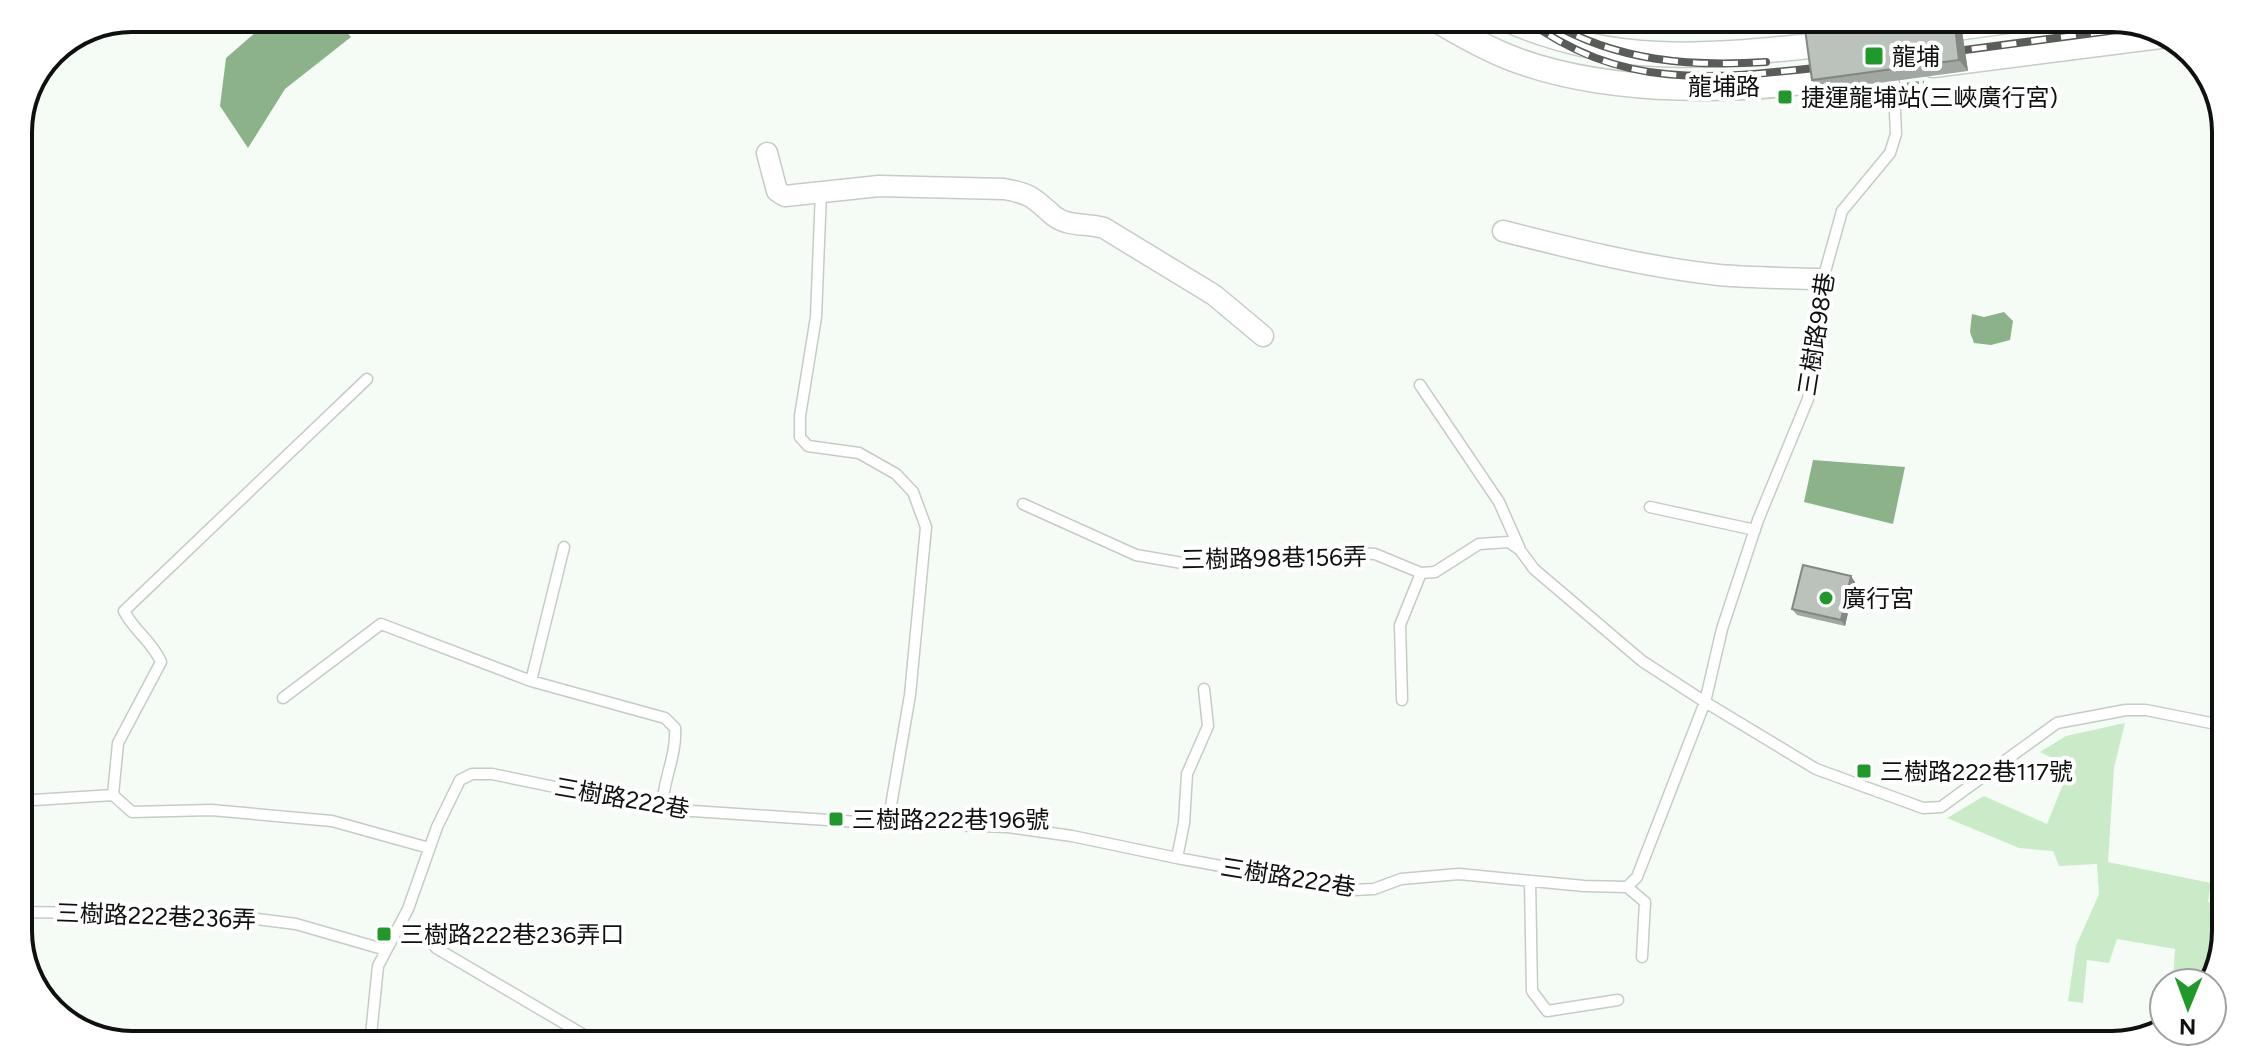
<svg xmlns="http://www.w3.org/2000/svg" width="2244" height="1063" font-family="Figtree,'Noto Sans TC',sans-serif">
  <style>
    .built { fill: #e6f2e5 }
    .green { fill: #c9ebc7 }
    .water { fill: #8bb289 }
    .lines { fill: none; stroke-linecap: round; stroke-linejoin: round }
    .service-casing { stroke: #c5ccc5; stroke-width: 13 }
    .minor-casing { stroke: #c5ccc5; stroke-width: 23 }
    .tertiary-casing { stroke: #c5ccc5; stroke-width: 27 }
    .path { stroke: #9da29d; stroke-width: 3; stroke-dasharray: 4 4; stroke-linecap: butt }
    .service { stroke: #fff; stroke-width: 10 }
    .minor { stroke: #fff; stroke-width: 20 }
    .tertiary { stroke: #fff; stroke-width: 24 }
    .rail-casing { stroke: #595d59; stroke-width: 8 }
    .rail { stroke: #fff; stroke-width: 5; stroke-dasharray: 15; stroke-linecap: butt }
    .wall { fill: #a1a7a1 }
    .shaded-wall { fill: #838883 }
    .building { fill: #bbc2bb; stroke: #838883; stroke-width: 2 }
    .poi-dot { fill: #20992b; stroke: #fff; stroke-width: 3 }
    .labels { text-anchor: middle; dominant-baseline: central; stroke-width: 8; stroke-linejoin: round; paint-order: stroke }
    .poi-label { font-size: 24px; fill: #0f110f; stroke: #fff; text-anchor: start }
    .street-label { font-size: 24px; fill: #0f110f; stroke: #fff }
    .rim { fill: none; stroke: #0f110f; stroke-width: 4 }
  </style>
  <rect width="100%" height="100%" fill="#f5fcf5"/>
  <!-- built -->
  <path class="built" d="M 1579,18 L 1842,18 L 1721,32 L 1616,30 Z"/>
  <!-- green -->
  <path class="green" d="M 2125,723 L 2114,768 L 2108,862 L 2211,883 L 2208,902 L 2226,907 L 2226,931 L 2212,984 L 2173,983 L 2175,949 L 2117,939 L 2109,963 L 2087,960 L 2083,1003 L 2068,1001 L 2076,946 L 2099,894 L 2097,864 L 2059,866 L 2053,851 L 2019,848 L 1947,818 L 1984,796 L 2047,824 L 2070,767 L 2040,752 L 2066,736 Z"/>
  <!-- water -->
  <path class="water" d="M 272,18 L 334,18 L 351,37 L 285,89 L 248,148 L 220,106 L 226,58 Z
    M 2004,312 L 2013,321 L 2010,340 L 1991,345 L 1974,343 L 1970,332 L 1972,314 L 1984,317 Z
    M 1813,460 L 1905,467 L 1893,524 L 1804,502 Z"/>
  <g class="lines">
    <defs>
      <path id="service" d="M 821,192 L 816,317 L 800,416 L 800,437 L 808,446 L 859,453 L 896,474 L 913,492 L 926,527 L 910,695 L 888,823
        M 367,379 L 124,611 C 134,631 152,641 161,662 L 118,743 L 113,795 L 132,812 L 211,810 L 332,821 L 429,848
        M 1420,385 L 1499,502 L 1519,547
        M 1023,504 L 1136,555 L 1188,564 L 1357,553 L 1375,554 L 1421,573 L 1435,572 L 1479,544 L 1509,542 L 1520,550 L 1534,569 L 1642,661 L 1705,702 L 1816,769 L 1923,808 L 1941,807 L 2057,723 L 2126,710 L 2146,710 L 2226,726
        M 1650,507 L 1755,530
        M 531,681 L 564,547
        M 283,698 L 381,624 L 531,681 L 665,718 L 675,728 C 677,756 662,782 662,809
        M 1402,700 L 1400,625 L 1421,573
        M 18,801 L 113,795
        M 1177,858 L 1184,823 L 1187,774 L 1208,726 L 1204,689
        M 1530,881 L 1532,991 L 1547,1011 L 1618,1000
        M 1627,887 L 1645,902 L 1642,957
        M 18,900 L 24,912
        M 18,912 L 226,915 L 296,924 L 386,950
        M 436,948 L 601,1045
        M 370,1045 L 378,966 L 408,909 L 437,827 L 460,780 L 472,774 L 492,774 L 662,809 L 858,822 L 1008,827 L 1072,836 L 1177,858 L 1353,890 L 1374,889 L 1401,879 L 1459,874 L 1584,886 L 1627,887 L 1637,877 L 1705,702 L 1722,629 L 1758,520 L 1808,399 L 1823,279 L 1842,211 L 1890,153 L 1896,134 L 1893,68"/>
      <path id="minor" d="M 767,153 L 777,191 L 785,196 L 879,186 L 1004,189 C 1033,194 1034,199 1054,216 C 1068,227 1088,223 1104,228 L 1214,295 L 1263,336
        M 1503,231 C 1574,249 1645,267 1719,275 C 1753,278 1788,278 1823,279"/>
      <path id="tertiary" d="M 1434,18 C 1460,34 1486,49 1516,60 C 1614,96 1743,92 1845,77
        M 1504,18 C 1620,70 1719,55 1840,43
        M 1928,32 L 2029,18
        M 1933,65 L 2168,35"/>
    </defs>
    <!-- service casing -->
    <use href="#service" class="service-casing"/>
    <!-- minor casing -->
    <use href="#minor" class="minor-casing"/>
    <!-- tertiary casing -->
    <use href="#tertiary" class="tertiary-casing"/>
    <!-- path -->
    <path class="path" d="M 1907,84 L 1924,82
      M 1860,89 L 1880,87"/>
    <!-- service -->
    <use href="#service" class="service"/>
    <!-- minor -->
    <use href="#minor" class="minor"/>
    <!-- tertiary -->
    <use href="#tertiary" class="tertiary"/>
    <defs>
      <path id="rail" d="M 1524,18 C 1622,92 1717,79 1831,66
        M 1550,22 C 1617,61 1689,67 1766,62
        M 1942,53 L 2147,26"/>
    </defs>
    <!-- rail casing -->
    <use href="#rail" class="rail-casing"/>
    <!-- rail -->
    <use href="#rail" class="rail"/>
  </g>
  <!-- wall -->
  <path class="wall" d="M 1822,18 L 1960,18 L 1968,71 L 1820,91 L 1812,80 Z
    M 1855,582 L 1845,626 L 1797,615 L 1792,609 Z"/>
  <!-- shaded-wall -->
  <path class="shaded-wall" d="M 1954,18 L 1960,18 L 1968,71 L 1959,60 Z
    M 1851,576 L 1855,582 L 1845,626 L 1841,620 Z"/>
  <!-- building -->
  <path class="building" d="M 1831,18 L 1954,18 L 1959,60 L 1812,80 L 1804,22 Z
    M 1803,565 L 1851,576 L 1841,620 L 1792,609 Z"/>
  <!-- markers -->
  <g class="poi-dot">
    <rect x="1864" y="46" width="20" height="20" rx="4"/>
    <rect x="1777" y="89" width="16" height="16" rx="4"/>
    <circle cx="1826" cy="598" r="8"/>
    <rect x="1856" y="763" width="16" height="16" rx="4"/>
    <rect x="828" y="811" width="16" height="16" rx="4"/>
    <rect x="376" y="926" width="16" height="16" rx="4"/>
  </g>
  <g class="labels">
    <!-- poi labels -->
    <g class="poi-label">
      <text x="1892" y="56">龍埔</text>
      <text x="1801" y="97">捷運龍埔站(三峽廣行宮)</text>
      <text x="1842" y="598">廣行宮</text>
      <text x="1880" y="771">三樹路222巷117號</text>
      <text x="852" y="819">三樹路222巷196號</text>
      <text x="400" y="934">三樹路222巷236弄口</text>
    </g>
    <!-- street labels -->
    <g class="street-label">
      <text x="1724" y="86">龍埔路</text>
      <text transform="translate(1816 334) rotate(-81)">三樹路98巷</text>
      <text transform="translate(1274 558) rotate(-1)">三樹路98巷156弄</text>
      <text transform="translate(622 798) rotate(10)">三樹路222巷</text>
      <text transform="translate(1288 877) rotate(9)">三樹路222巷</text>
      <text transform="translate(156 916) rotate(2)">三樹路222巷236弄</text>
    </g>
  </g>
  <!-- crop -->
  <path d="M0 0H2244V1063H0ZM132 32H2112A100 100 0 0 1 2212 132V931A100 100 0 0 1 2112 1031H132A100 100 0 0 1 32 931V132A100 100 0 0 1 132 32Z" fill="#fff" fill-rule="evenodd"/>
  <path class="rim" d="M132 32H2112A100 100 0 0 1 2212 132V931A100 100 0 0 1 2112 1031H132A100 100 0 0 1 32 931V132A100 100 0 0 1 132 32Z"/>
  <!-- north arrow -->
  <g transform="translate(2188 1007) rotate(181)"><circle r="38" fill="#ffffff" stroke="#9fa09f" stroke-width="2"/>
  <path d="M0-6L14 30L0 20L-14 30Z" fill="#20992b"/>
  <text y="-12" font-size="22" font-weight="bold" text-anchor="middle" fill="#0f110f">N</text>
  </g>
</svg>
